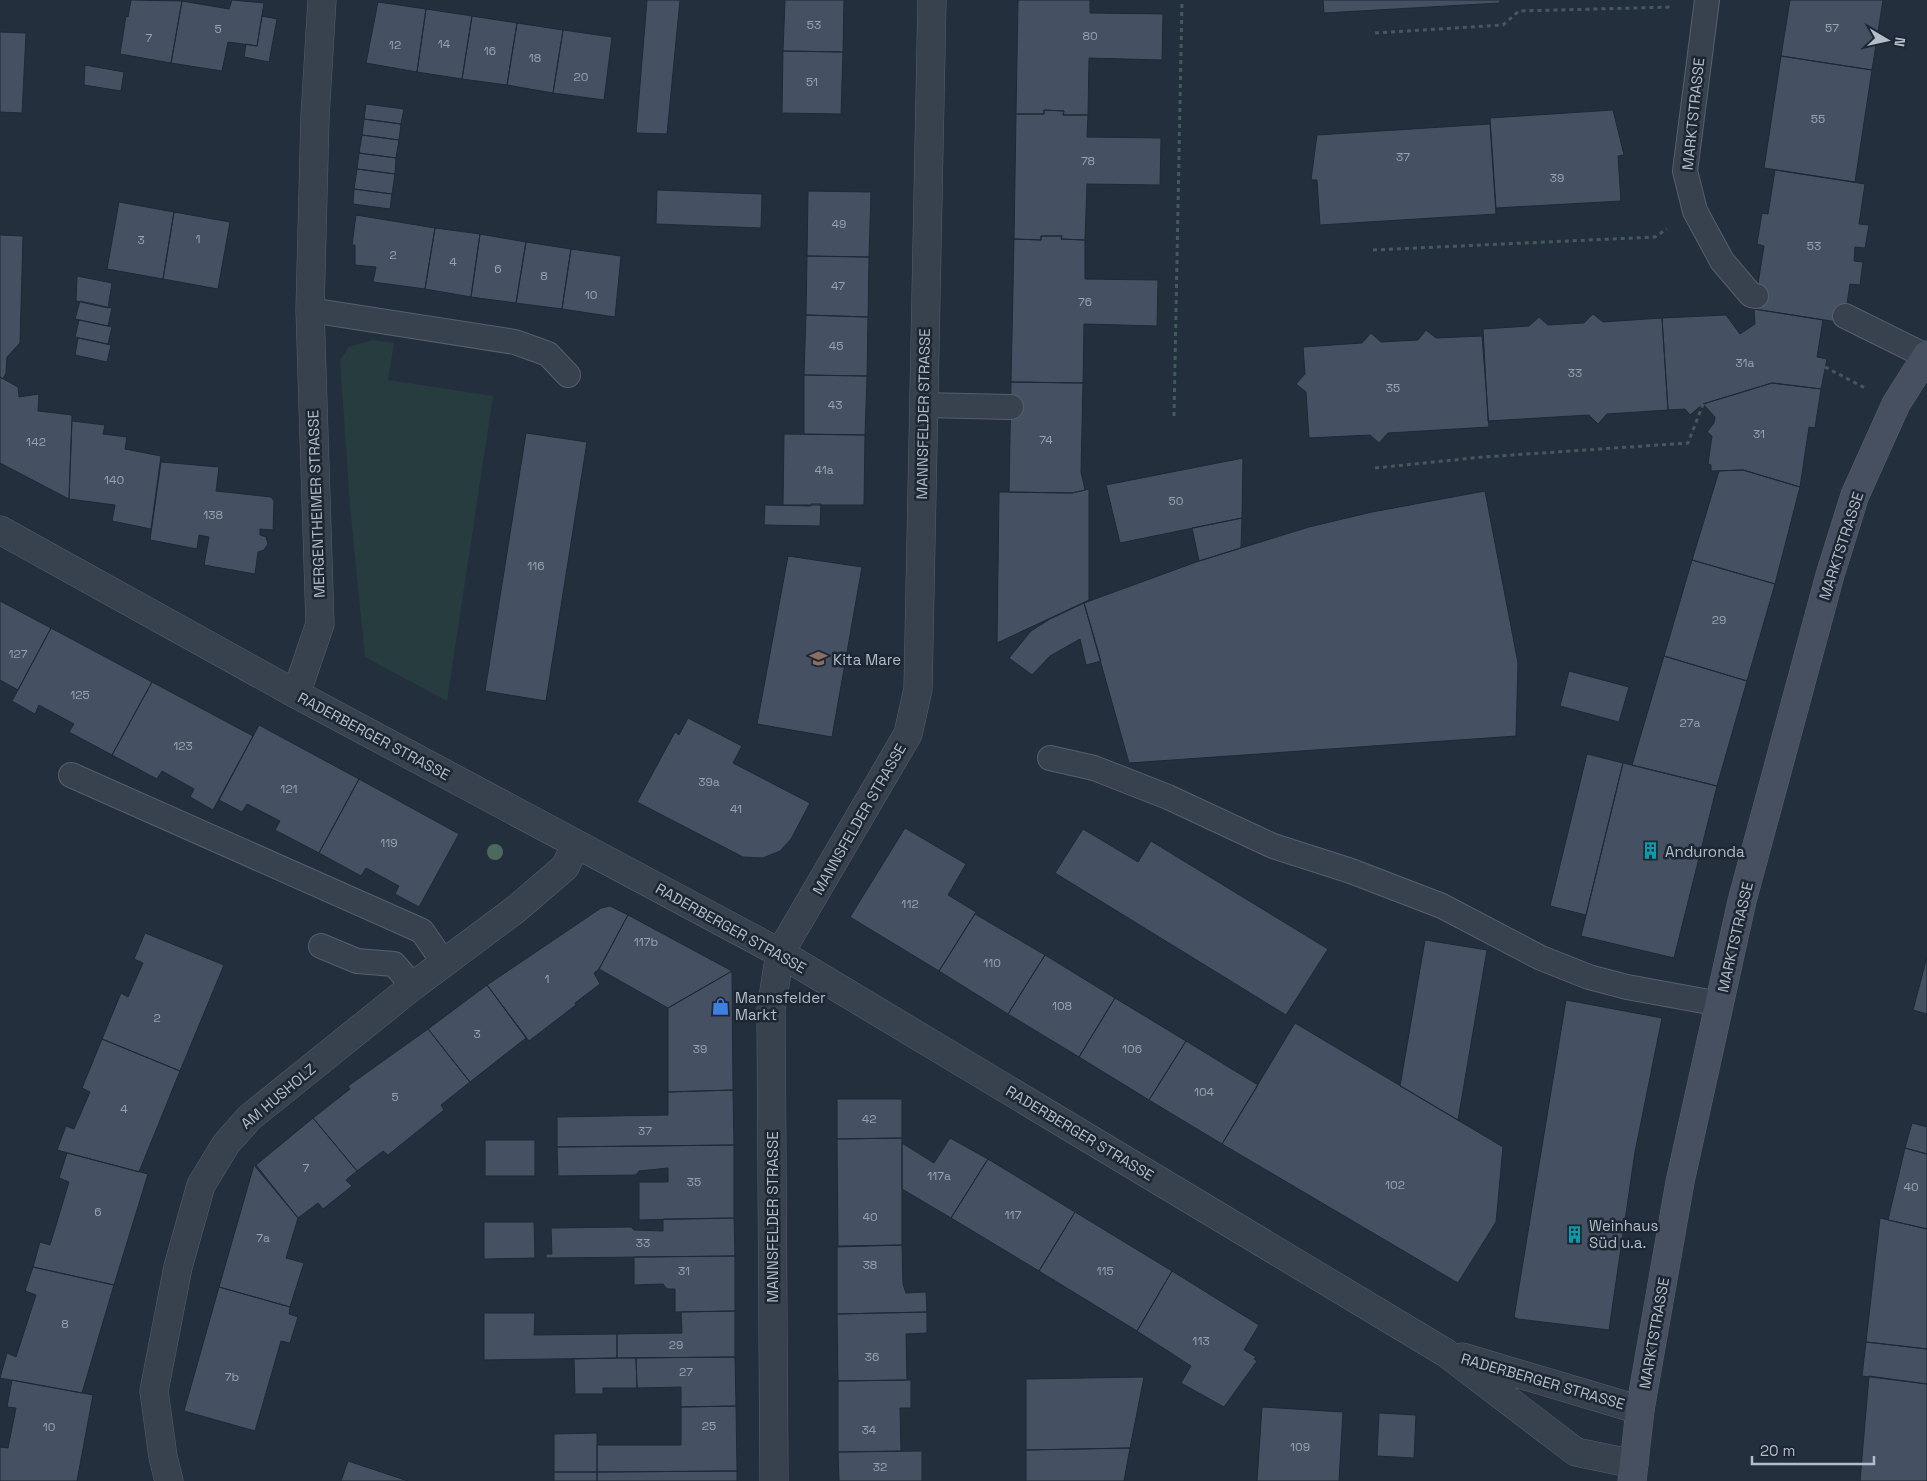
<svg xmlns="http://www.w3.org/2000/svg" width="1927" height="1481" font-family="'Space Grotesk',sans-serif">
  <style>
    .green { fill: #263c3f }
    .building { fill: #455162; stroke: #1f2835 }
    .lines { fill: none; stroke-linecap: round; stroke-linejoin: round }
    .lane-casing { stroke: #565f6c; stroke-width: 26 }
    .street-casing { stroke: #565f6c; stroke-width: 29 }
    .secondary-casing { stroke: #565f6c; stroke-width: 29 }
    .path { stroke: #44595c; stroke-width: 3; stroke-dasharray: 4 4; stroke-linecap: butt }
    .lane { stroke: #38414e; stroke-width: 24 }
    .street { stroke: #38414e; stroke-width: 28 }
    .secondary { stroke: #465061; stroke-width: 28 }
    .tree { fill: #4b6a5d }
    .labels { text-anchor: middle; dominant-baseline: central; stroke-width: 5; stroke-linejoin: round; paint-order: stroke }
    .number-label { font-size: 12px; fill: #98a1af }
    .street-label { font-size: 15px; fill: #b4bcc9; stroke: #1d2633 }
    .poi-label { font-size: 15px; fill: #b4bcc9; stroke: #1d2633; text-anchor: start }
  </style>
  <rect width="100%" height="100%" fill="#242f3e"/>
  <!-- green -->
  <path class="green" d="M 372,340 L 394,343 L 388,380 L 493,396 L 447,701 L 365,657 L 350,506 L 340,360 L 349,347 Z"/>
  <!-- building -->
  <path class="building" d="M 131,0 L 182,1 L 171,63 L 120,54 L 126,16 L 128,17 Z
    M 232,0 L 264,3 L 257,46 L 228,42 L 222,71 L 171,63 L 182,1 L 229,9 Z
    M 647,0 L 680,0 L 667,134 L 636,133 Z
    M 785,0 L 844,0 L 843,52 L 783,51 Z
    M 1018,0 L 1090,0 L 1090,13 L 1163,14 L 1162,60 L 1089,58 L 1088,115 L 1063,115 L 1064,111 L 1044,110 L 1044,114 L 1016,114 Z
    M 1323,0 L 1500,0 L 1500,3 L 1324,13 Z
    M 1790,0 L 1883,0 L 1872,70 L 1781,56 Z
    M 378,2 L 426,9 L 417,72 L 366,63 Z
    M 426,9 L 472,16 L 462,79 L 417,72 Z
    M 262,16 L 277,19 L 269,62 L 244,57 L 246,44 L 257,46 Z
    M 472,16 L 517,23 L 507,85 L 462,79 Z
    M 517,23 L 563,30 L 553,93 L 507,85 Z
    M 563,30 L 612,37 L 604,100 L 553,93 Z
    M 0,32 L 26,33 L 22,113 L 0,112 Z
    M 783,51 L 843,52 L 841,114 L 782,113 Z
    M 1781,56 L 1872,70 L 1855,182 L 1764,168 Z
    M 85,65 L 124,72 L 121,91 L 84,85 Z
    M 366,104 L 404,109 L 401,124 L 364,119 Z
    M 1044,110 L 1064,111 L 1063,115 L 1088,115 L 1087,137 L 1161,138 L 1160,185 L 1087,184 L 1085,240 L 1061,239 L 1062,236 L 1041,236 L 1041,240 L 1014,239 L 1016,114 L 1044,114 Z
    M 1613,110 L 1624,155 L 1618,156 L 1621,201 L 1496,208 L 1490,118 Z
    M 364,119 L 401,124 L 399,140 L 362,135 Z
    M 1490,124 L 1496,214 L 1320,225 L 1317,180 L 1311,180 L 1317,135 Z
    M 362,135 L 399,140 L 396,158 L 359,153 Z
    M 359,153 L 396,158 L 395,174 L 357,169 Z
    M 357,169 L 395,174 L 392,194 L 354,189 Z
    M 1775,170 L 1865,184 L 1859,224 L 1869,225 L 1865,248 L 1855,247 L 1854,261 L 1863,262 L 1860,285 L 1850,284 L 1844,323 L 1754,309 L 1764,246 L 1757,244 L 1762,213 L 1768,214 Z
    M 354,189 L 392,194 L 390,209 L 353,204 Z
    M 657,190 L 762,194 L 761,228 L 656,224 Z
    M 808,191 L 871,192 L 869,257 L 807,256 Z
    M 119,202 L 174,212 L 163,279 L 107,269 Z
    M 174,212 L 230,222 L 218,289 L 163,279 Z
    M 356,215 L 435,228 L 425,289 L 373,282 L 376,267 L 355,265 L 355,245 L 352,245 Z
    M 435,228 L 480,234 L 471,297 L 425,289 Z
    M 480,234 L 526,242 L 516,303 L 471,297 Z
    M 0,235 L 23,236 L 20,343 L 7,357 L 6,373 L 3,379 L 0,377 Z
    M 1041,236 L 1062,236 L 1061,239 L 1085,240 L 1085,279 L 1158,280 L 1157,326 L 1084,324 L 1083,383 L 1011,382 L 1014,239 L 1041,240 Z
    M 526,242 L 571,249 L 562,309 L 516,303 Z
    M 571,249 L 621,256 L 615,317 L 562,309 Z
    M 807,256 L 869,257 L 868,317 L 806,315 Z
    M 77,276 L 112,283 L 108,308 L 76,301 Z
    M 80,301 L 112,308 L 108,326 L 75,319 Z
    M 1754,309 L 1823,320 L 1817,357 L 1827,359 L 1821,389 L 1772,383 L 1703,404 L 1690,415 L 1685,409 L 1668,410 L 1662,318 L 1726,315 L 1740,334 L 1755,324 Z
    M 1593,314 L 1603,322 L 1662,318 L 1668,410 L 1607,414 L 1598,424 L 1589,415 L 1488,421 L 1483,329 L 1529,326 L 1539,317 L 1548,325 L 1584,323 Z
    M 806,315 L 868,317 L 867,376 L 804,375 Z
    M 79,320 L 112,327 L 108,344 L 75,337 Z
    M 1426,330 L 1436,338 L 1482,336 L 1489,427 L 1388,433 L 1379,443 L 1370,435 L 1309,438 L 1306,392 L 1296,384 L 1305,374 L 1303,347 L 1362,343 L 1371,333 L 1381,342 L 1418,340 Z
    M 78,338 L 111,345 L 107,362 L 75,355 Z
    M 804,375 L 867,376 L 865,435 L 804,434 Z
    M 0,377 L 18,387 L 19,397 L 39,394 L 38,411 L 72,415 L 69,499 L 0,463 Z
    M 1011,382 L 1083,383 L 1081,472 L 1085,490 L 1072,493 L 1009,492 Z
    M 1772,383 L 1821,389 L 1815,428 L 1809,427 L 1800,487 L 1743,470 L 1711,471 L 1711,465 L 1708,464 L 1712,436 L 1707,432 L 1714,423 L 1715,417 L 1703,404 Z
    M 72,421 L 105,425 L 103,434 L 127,437 L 125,449 L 161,456 L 151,529 L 112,521 L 115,505 L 69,499 Z
    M 526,433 L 587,442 L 546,701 L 485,691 Z
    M 784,434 L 865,435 L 864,505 L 783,505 Z
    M 1243,458 L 1242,518 L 1120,543 L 1106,485 Z
    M 161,462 L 219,467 L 216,491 L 271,497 L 274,501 L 273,530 L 260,529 L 260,535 L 266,537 L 268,544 L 264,550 L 258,552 L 255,574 L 204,565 L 209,537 L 199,535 L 197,549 L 150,540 Z
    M 1743,470 L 1800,487 L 1775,584 L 1692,560 L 1719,471 Z
    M 1089,489 L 1089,600 L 997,643 L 999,492 L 1072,493 Z
    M 1485,491 L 1518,663 L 1516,736 L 1129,763 L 1084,603 L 1199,561 L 1309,527 L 1372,512 Z
    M 811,504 L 821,504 L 820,526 L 764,525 L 765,505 L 811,506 Z
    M 1242,518 L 1241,548 L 1199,561 L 1192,528 Z
    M 788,556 L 862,567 L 832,737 L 757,724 Z
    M 1692,560 L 1775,584 L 1747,681 L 1664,656 Z
    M 0,601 L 51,628 L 18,690 L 0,680 Z
    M 1084,603 L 1101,661 L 1086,665 L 1080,639 L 1050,656 L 1032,675 L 1009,658 L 1031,631 L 1050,619 Z
    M 51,628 L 152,682 L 112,755 L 69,732 L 74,724 L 39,705 L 35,714 L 12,701 Z
    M 1664,656 L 1747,681 L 1717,786 L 1632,765 Z
    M 1569,671 L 1629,687 L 1619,722 L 1560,706 Z
    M 152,682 L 253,736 L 213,810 L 190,797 L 194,789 L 162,771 L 157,779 L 112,755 Z
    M 688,718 L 742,746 L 733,763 L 810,803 L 791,839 L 780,851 L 763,858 L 743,857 L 637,802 L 675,732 L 679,735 Z
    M 259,725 L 359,779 L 319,853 L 275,830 L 280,821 L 247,804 L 242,812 L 219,800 Z
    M 1587,754 L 1623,763 L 1586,915 L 1550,906 Z
    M 1623,763 L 1717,786 L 1674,958 L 1581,936 Z
    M 359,779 L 459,834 L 419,907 L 395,894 L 399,886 L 366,868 L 361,876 L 319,853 Z
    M 905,828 L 966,864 L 948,895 L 976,912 L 939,971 L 850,917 Z
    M 1083,829 L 1138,862 L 1151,841 L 1328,949 L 1286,1015 L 1055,873 Z
    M 610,906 L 628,915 L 599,969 L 594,973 L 600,984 L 575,1003 L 576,1005 L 529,1041 L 487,985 L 601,908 Z
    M 975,914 L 1045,955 L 1008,1014 L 939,971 Z
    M 628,915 L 732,971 L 668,1008 L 599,969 Z
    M 145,933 L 224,965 L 180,1071 L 102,1039 L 121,993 L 128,997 L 143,963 L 134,959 Z
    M 1425,940 L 1487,950 L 1458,1120 L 1400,1086 Z
    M 1045,955 L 1115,998 L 1079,1057 L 1008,1014 Z
    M 1927,957 L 1927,1014 L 1913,1010 Z
    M 732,971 L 733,1090 L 668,1092 L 668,1008 Z
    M 487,985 L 526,1038 L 470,1082 L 428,1029 Z
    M 1115,998 L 1186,1041 L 1149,1100 L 1079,1057 Z
    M 1566,1000 L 1662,1018 L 1635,1152 L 1609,1330 L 1518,1319 L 1514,1317 Z
    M 1295,1023 L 1503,1147 L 1496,1222 L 1458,1283 L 1222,1144 Z
    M 428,1029 L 470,1082 L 441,1105 L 444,1110 L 388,1155 L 383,1151 L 357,1171 L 313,1118 L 350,1089 L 348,1086 Z
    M 102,1039 L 180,1071 L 139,1172 L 57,1150 L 66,1126 L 74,1129 L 90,1092 L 82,1088 Z
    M 1186,1041 L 1258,1085 L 1222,1144 L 1149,1100 Z
    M 733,1090 L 734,1145 L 557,1147 L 557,1117 L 668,1115 L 668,1092 Z
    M 837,1099 L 902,1099 L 902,1138 L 837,1139 Z
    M 313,1118 L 357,1171 L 346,1180 L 352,1186 L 323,1209 L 318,1203 L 298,1218 L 256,1165 Z
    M 1912,1123 L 1927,1127 L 1927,1154 L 1905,1148 Z
    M 902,1138 L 902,1245 L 838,1246 L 837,1139 Z
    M 950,1138 L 988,1159 L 951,1218 L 902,1189 L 902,1143 L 934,1163 Z
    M 485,1140 L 535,1140 L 535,1176 L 485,1176 Z
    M 734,1145 L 734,1218 L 639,1220 L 639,1182 L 668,1182 L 668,1168 L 639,1171 L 636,1175 L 558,1176 L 557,1147 Z
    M 1905,1148 L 1927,1154 L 1927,1229 L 1888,1220 Z
    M 67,1153 L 148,1174 L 114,1285 L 33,1267 L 40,1242 L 50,1245 L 69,1182 L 59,1178 Z
    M 988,1159 L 1075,1212 L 1039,1271 L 951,1218 Z
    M 254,1165 L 298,1218 L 286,1258 L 304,1263 L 290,1307 L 219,1287 Z
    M 1075,1212 L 1172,1271 L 1137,1331 L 1039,1271 Z
    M 734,1218 L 735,1256 L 546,1258 L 546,1254 L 552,1254 L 551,1228 L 631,1227 L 634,1230 L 663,1231 L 663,1219 Z
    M 1880,1218 L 1927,1229 L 1927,1349 L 1866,1342 Z
    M 484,1222 L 534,1222 L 535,1258 L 484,1259 Z
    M 902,1245 L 903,1284 L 906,1293 L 926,1292 L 927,1312 L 837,1314 L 837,1247 Z
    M 735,1256 L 735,1311 L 675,1312 L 675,1289 L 667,1289 L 663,1284 L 634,1285 L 634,1257 Z
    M 33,1267 L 114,1285 L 82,1393 L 0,1378 L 7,1353 L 16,1357 L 36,1295 L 25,1291 Z
    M 1172,1271 L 1259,1325 L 1244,1350 L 1256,1357 L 1254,1359 L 1257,1361 L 1224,1407 L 1181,1383 L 1191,1366 L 1137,1331 Z
    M 219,1287 L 290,1307 L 289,1314 L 298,1317 L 290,1343 L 281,1341 L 255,1431 L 184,1411 Z
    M 735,1311 L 735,1357 L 617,1358 L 617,1334 L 682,1333 L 681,1312 Z
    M 927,1312 L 927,1333 L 906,1334 L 907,1380 L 838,1381 L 837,1314 Z
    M 484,1313 L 535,1313 L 534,1335 L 617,1334 L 617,1358 L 484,1360 Z
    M 1866,1342 L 1927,1349 L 1927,1384 L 1862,1376 Z
    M 735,1357 L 736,1406 L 681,1407 L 681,1387 L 637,1388 L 636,1358 Z
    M 617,1358 L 636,1358 L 637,1388 L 603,1388 L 603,1394 L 575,1394 L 574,1359 Z
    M 1869,1376 L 1927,1384 L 1927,1481 L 1860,1481 Z
    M 1144,1377 L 1130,1448 L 1026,1450 L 1026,1379 Z
    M 12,1380 L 93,1395 L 77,1481 L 0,1481 L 0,1447 L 8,1448 L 16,1408 L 7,1407 Z
    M 911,1380 L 911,1408 L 900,1408 L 901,1451 L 838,1452 L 838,1381 Z
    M 736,1406 L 737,1471 L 597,1472 L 597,1445 L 681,1445 L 681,1407 Z
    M 1262,1407 L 1343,1412 L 1339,1481 L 1257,1481 Z
    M 1379,1413 L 1416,1415 L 1414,1458 L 1377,1456 Z
    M 597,1433 L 597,1472 L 554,1472 L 554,1434 Z
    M 1130,1448 L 1124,1481 L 1026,1481 L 1026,1450 Z
    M 922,1451 L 922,1481 L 839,1481 L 838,1452 Z
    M 348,1461 L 408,1481 L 341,1481 Z
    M 737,1471 L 737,1481 L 597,1481 L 597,1472 Z
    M 554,1472 L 597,1472 L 597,1481 L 554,1481 Z"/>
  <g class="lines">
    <defs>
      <path id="lane" d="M 1707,0 L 1685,171 L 1695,211 L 1722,261 L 1751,295 L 1756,296
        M 310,310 L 515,342 L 548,354 L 568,375
        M 1845,316 L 1926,356
        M 923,405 L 1011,407
        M 1050,758 L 1094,768 L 1168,797 L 1273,846 L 1351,871 L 1442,906 L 1541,958 L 1589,977 L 1627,987 L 1720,1004
        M 71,775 L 422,931 L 444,963
        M 321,946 L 357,961 L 394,964 L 413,986"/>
      <path id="street" d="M 0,530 L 296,694 L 780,953 L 1446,1353 L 1576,1452 L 1634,1464
        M 296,694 L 320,624 L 310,310 L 315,117 L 322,0
        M 1462,1357 L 1640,1410
        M 169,1481 L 163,1457 L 154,1391 L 178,1267 L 201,1185 L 226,1144 L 249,1118 L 413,986 L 515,910 L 565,867 L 576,845
        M 774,1481 L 771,1010 L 780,953 L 908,734 L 918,689 L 932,0"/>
      <path id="secondary" d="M 1632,1481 L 1640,1410 L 1680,1182 L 1742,901 L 1830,575 L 1855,495 L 1896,404 L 1927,355"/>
    </defs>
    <!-- lane casing -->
    <use href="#lane" class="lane-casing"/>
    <!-- street casing -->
    <use href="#street" class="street-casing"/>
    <!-- secondary casing -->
    <use href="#secondary" class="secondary-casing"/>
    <!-- path -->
    <path class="path" d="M 1375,33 L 1503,25 L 1519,11 L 1673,7
      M 1373,250 L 1655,237 L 1667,229
      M 1825,367 L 1865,388
      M 1174,416 L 1182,0
      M 1375,468 L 1483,457 L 1688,443 L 1703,404"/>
    <!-- lane -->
    <use href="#lane" class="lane"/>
    <!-- street -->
    <use href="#street" class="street"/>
    <!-- secondary -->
    <use href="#secondary" class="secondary"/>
  </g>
  <!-- trees -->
  <circle class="tree" cx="495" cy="852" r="8"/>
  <!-- icons -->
  <defs>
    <symbol id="school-bare" viewBox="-9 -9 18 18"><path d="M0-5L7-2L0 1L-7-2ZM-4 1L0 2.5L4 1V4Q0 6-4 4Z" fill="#8d6e63" stroke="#1d2633" stroke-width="2.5" paint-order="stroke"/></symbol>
    <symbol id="building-bare" viewBox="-9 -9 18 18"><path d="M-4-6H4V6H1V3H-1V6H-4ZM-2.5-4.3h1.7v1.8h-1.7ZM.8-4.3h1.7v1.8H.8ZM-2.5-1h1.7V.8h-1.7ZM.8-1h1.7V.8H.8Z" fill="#0f9aa8" stroke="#1d2633" stroke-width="2.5" paint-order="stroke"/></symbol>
    <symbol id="shop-bare" viewBox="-9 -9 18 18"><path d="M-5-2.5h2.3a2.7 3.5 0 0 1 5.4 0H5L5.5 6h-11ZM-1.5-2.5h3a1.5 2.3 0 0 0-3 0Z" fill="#3f7fe0" stroke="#1d2633" stroke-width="2.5" paint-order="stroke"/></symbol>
  </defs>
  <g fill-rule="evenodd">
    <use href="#school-bare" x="806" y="646" width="25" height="25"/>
    <use href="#building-bare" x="1638" y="838" width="25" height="25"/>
    <use href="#shop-bare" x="708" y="994" width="25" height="25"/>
    <use href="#building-bare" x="1562" y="1222" width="25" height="25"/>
  </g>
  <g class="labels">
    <!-- number labels -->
    <g class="number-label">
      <text x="814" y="25">53</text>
      <text x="1832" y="28">57</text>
      <text x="218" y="29">5</text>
      <text x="1090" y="36">80</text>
      <text x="149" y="38">7</text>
      <text x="444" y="44">14</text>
      <text x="395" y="45">12</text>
      <text x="490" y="51">16</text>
      <text x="535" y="58">18</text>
      <text x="581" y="77">20</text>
      <text x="812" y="82">51</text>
      <text x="1818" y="119">55</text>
      <text x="1403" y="157">37</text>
      <text x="1088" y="161">78</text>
      <text x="1557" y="178">39</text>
      <text x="839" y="224">49</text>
      <text x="198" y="239">1</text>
      <text x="141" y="240">3</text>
      <text x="1814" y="246">53</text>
      <text x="393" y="255">2</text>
      <text x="453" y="262">4</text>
      <text x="498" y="269">6</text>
      <text x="544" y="276">8</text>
      <text x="838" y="286">47</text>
      <text x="591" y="295">10</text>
      <text x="1085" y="302">76</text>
      <text x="836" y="346">45</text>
      <text x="1745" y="363">31a</text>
      <text x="1575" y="373">33</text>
      <text x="1393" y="388">35</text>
      <text x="835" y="405">43</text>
      <text x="1759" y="434">31</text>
      <text x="1046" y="440">74</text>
      <text x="36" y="442">142</text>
      <text x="824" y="470">41a</text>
      <text x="114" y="480">140</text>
      <text x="1176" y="501">50</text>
      <text x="213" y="515">138</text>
      <text x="536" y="566">116</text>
      <text x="1719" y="620">29</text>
      <text x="18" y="654">127</text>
      <text x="80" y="695">125</text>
      <text x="1690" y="723">27a</text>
      <text x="183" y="746">123</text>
      <text x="709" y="782">39a</text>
      <text x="289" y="789">121</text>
      <text x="736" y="809">41</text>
      <text x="389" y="843">119</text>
      <text x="910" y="904">112</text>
      <text x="646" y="942">117b</text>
      <text x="992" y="963">110</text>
      <text x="547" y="979">1</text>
      <text x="1062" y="1006">108</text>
      <text x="157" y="1018">2</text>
      <text x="477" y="1034">3</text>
      <text x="700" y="1049">39</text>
      <text x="1132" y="1049">106</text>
      <text x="1204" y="1092">104</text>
      <text x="395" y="1097">5</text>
      <text x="124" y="1109">4</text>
      <text x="869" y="1119">42</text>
      <text x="645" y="1131">37</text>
      <text x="306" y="1168">7</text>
      <text x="939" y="1176">117a</text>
      <text x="694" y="1182">35</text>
      <text x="1395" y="1185">102</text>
      <text x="1911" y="1187">40</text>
      <text x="98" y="1212">6</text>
      <text x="1013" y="1215">117</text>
      <text x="870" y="1217">40</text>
      <text x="263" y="1238">7a</text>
      <text x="643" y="1243">33</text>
      <text x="870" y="1265">38</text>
      <text x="684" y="1271">31</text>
      <text x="1105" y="1271">115</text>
      <text x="65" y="1324">8</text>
      <text x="1201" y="1341">113</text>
      <text x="676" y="1345">29</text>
      <text x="872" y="1357">36</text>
      <text x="686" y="1372">27</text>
      <text x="232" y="1377">7b</text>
      <text x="709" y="1426">25</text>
      <text x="49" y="1427">10</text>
      <text x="869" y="1430">34</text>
      <text x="1300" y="1447">109</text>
      <text x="880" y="1467">32</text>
    </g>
    <!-- street labels -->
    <g class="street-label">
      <text transform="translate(1693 114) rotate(-84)">MARKTSTRASSE</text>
      <text transform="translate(923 414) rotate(-89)">MANNSFELDER STRASSE</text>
      <text transform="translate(316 504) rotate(-92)">MERGENTHEIMER STRASSE</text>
      <text transform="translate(1841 546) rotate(-72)">MARKTSTRASSE</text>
      <text transform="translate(374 736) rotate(28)">RADERBERGER STRASSE</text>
      <text transform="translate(859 819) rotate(-60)">MANNSFELDER STRASSE</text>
      <text transform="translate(731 928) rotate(29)">RADERBERGER STRASSE</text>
      <text transform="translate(1735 937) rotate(-77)">MARKTSTRASSE</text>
      <text transform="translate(278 1096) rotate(-40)">AM HUSHOLZ</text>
      <text transform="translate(1080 1133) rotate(31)">RADERBERGER STRASSE</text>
      <text transform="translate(772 1217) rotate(-90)">MANNSFELDER STRASSE</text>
      <text transform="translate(1654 1333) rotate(-80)">MARKTSTRASSE</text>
      <text transform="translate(1543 1381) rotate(16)">RADERBERGER STRASSE</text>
    </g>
    <!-- poi labels -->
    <g class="poi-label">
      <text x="833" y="659">Kita Mare</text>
      <text x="1665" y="851">Anduronda</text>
      <text x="735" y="997">Mannsfelder<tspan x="735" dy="17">Markt</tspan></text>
      <text x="1589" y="1225">Weinhaus<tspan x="1589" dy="17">Süd u.a.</tspan></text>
    </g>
  </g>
  <!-- north arrow -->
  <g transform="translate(1887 40) rotate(99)" stroke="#1d2633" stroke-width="4" paint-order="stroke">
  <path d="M0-4L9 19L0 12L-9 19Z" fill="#b4bcc9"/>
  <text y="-8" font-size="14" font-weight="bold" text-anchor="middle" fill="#b4bcc9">N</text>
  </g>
  <!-- scale -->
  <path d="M1752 1456v8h122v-8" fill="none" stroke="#b4bcc9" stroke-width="2.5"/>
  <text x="1760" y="1456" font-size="15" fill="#b4bcc9" stroke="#1d2633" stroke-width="4" paint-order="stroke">20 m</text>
</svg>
